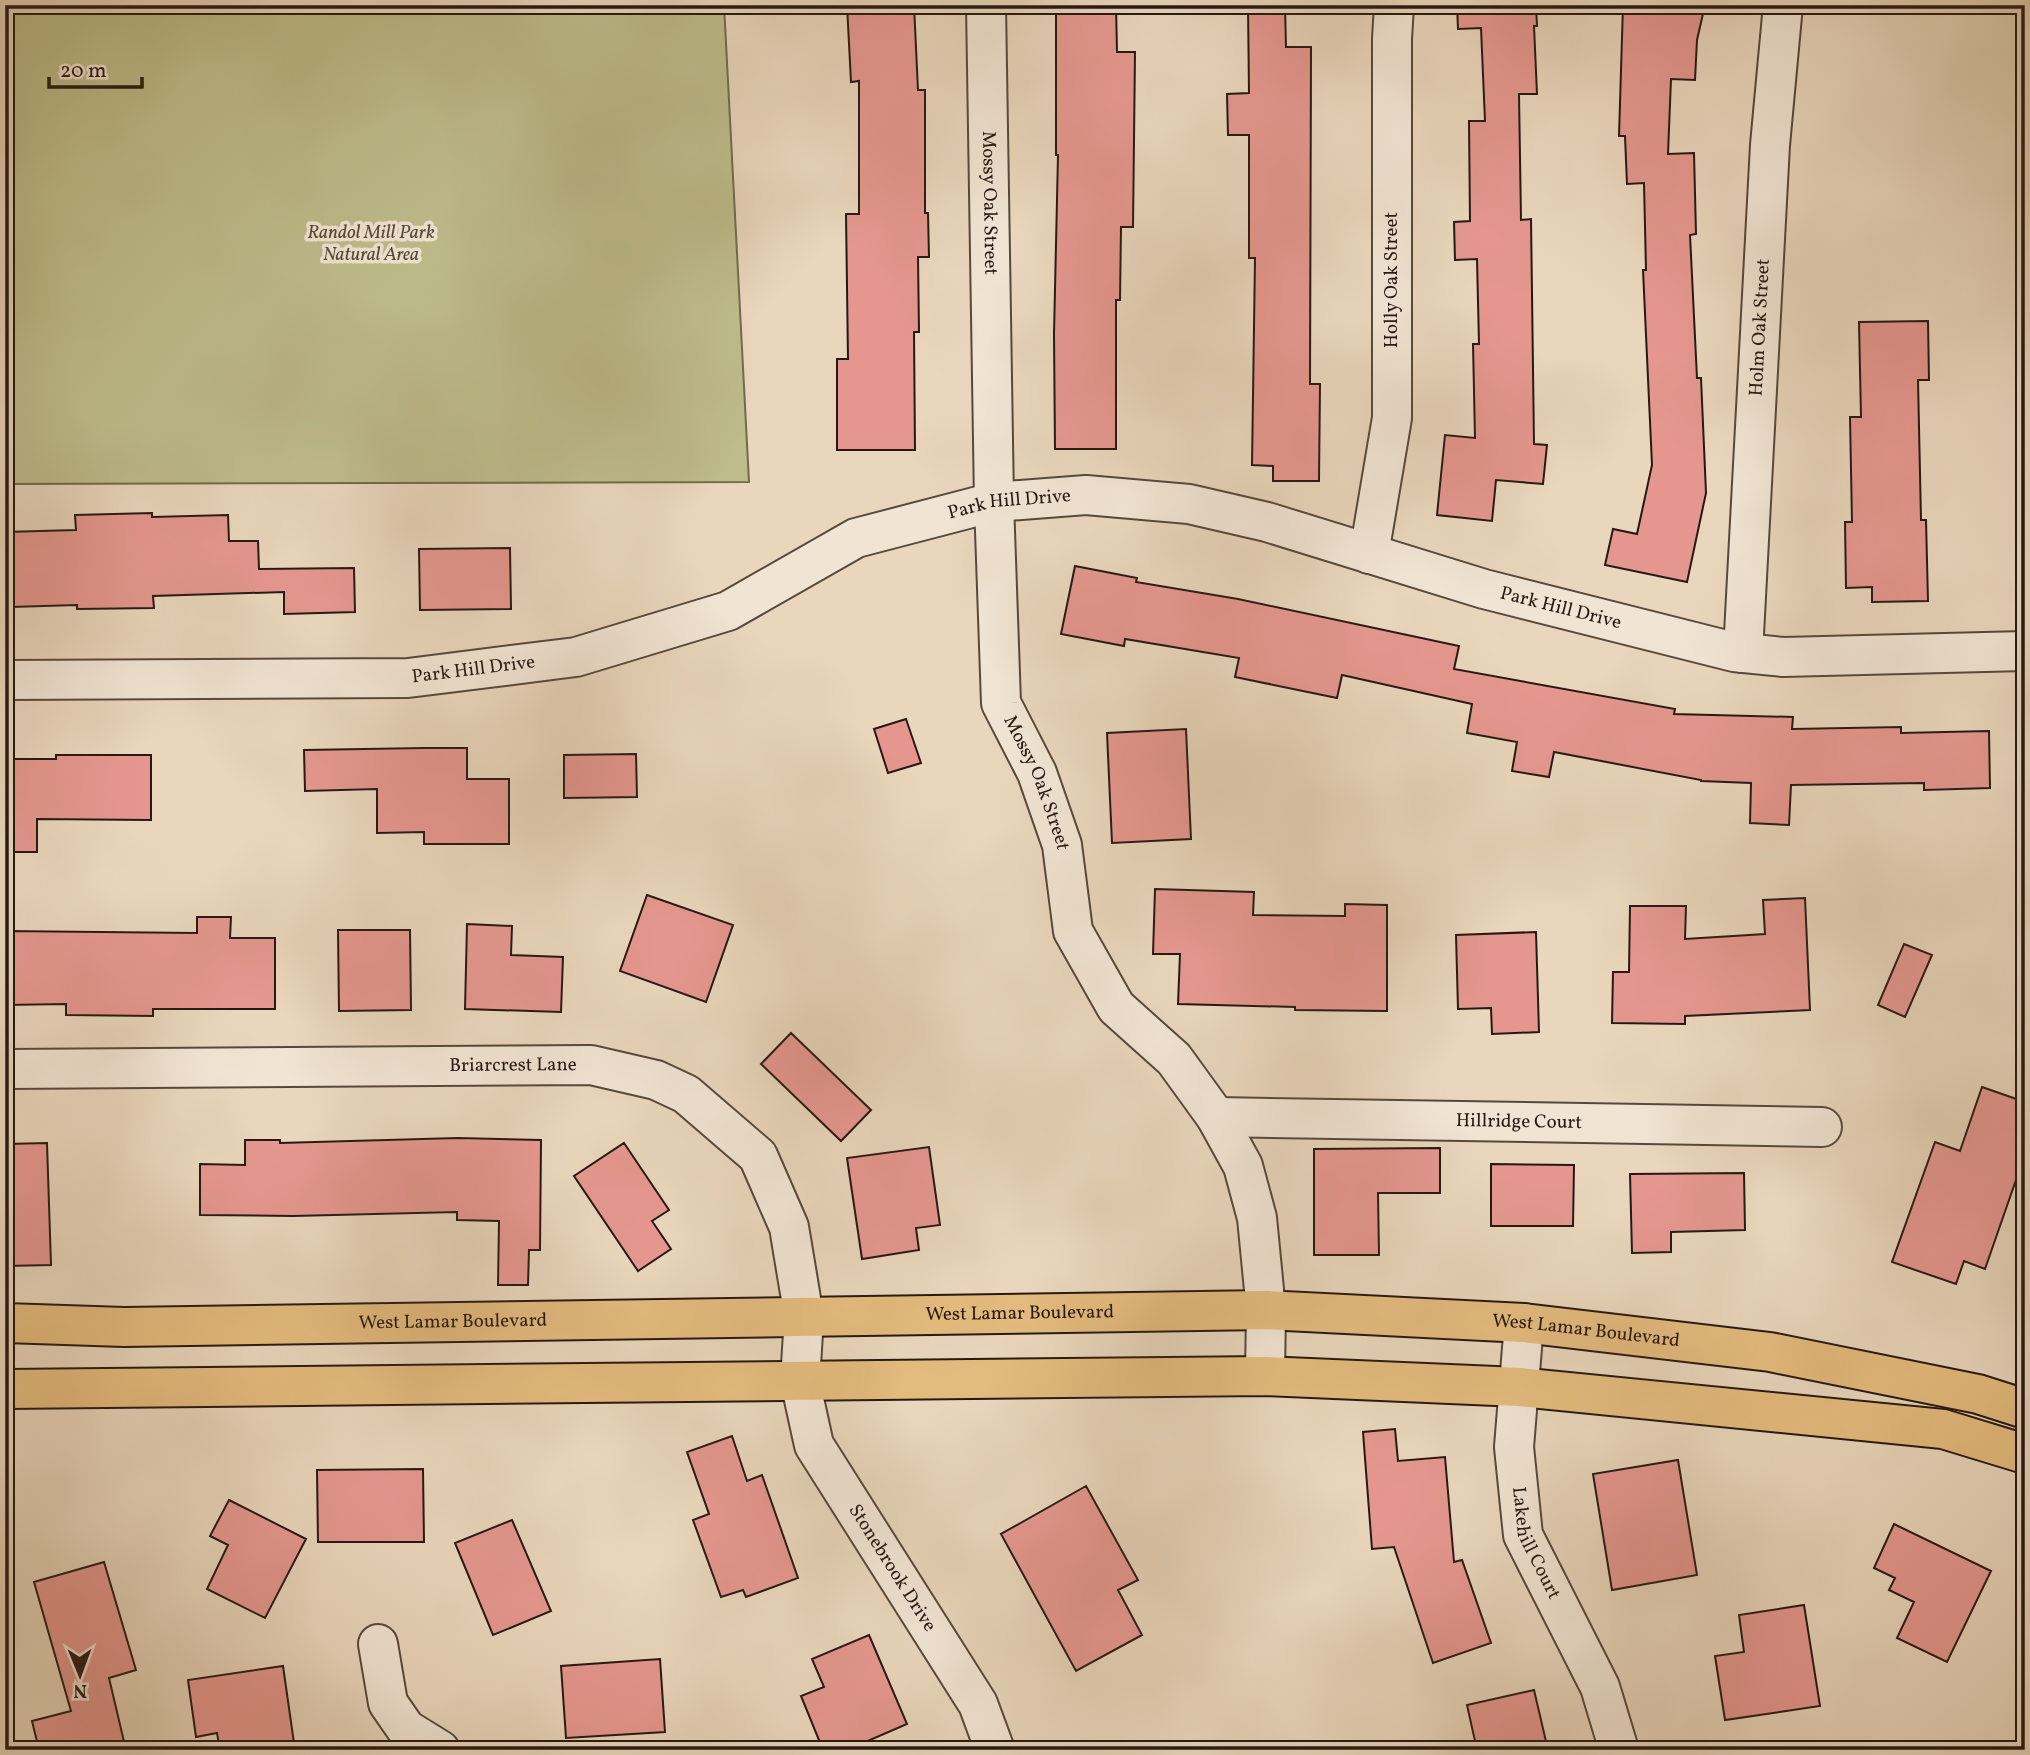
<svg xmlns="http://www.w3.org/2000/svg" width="2030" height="1755" font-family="Vollkorn,serif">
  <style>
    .green { fill: #bebc8b; stroke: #726a4f; stroke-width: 2 }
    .building { fill: #e5978f; stroke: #261913; stroke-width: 2 }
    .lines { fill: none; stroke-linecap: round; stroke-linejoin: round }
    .minor-casing { stroke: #57483d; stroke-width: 42 }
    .major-casing { stroke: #261913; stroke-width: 42 }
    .minor { stroke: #f1e4d3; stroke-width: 38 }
    .major { stroke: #e4bb7e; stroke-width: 38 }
    .labels { text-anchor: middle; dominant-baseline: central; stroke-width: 7; stroke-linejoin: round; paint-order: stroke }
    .street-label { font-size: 19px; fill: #261913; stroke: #f1e4d3 }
    .park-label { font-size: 19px; font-style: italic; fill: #544a37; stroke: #f1e4d3 }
  </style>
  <rect width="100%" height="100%" fill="#e9d6bc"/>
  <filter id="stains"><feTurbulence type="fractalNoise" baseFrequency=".00286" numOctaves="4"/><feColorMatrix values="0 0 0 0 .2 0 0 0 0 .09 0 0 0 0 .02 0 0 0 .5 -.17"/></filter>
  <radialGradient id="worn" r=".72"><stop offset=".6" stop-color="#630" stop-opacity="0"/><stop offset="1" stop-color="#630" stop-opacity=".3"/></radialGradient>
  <!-- green -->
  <path class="green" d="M 5,5 L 724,5 L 749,482 L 5,484 Z"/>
  <!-- building -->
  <path class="building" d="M 847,5 L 914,5 L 918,90 L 925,90 L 925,213 L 928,213 L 929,257 L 918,257 L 919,332 L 914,332 L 915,450 L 837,450 L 837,359 L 848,359 L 846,214 L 859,214 L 859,81 L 851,82 Z
    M 1056,5 L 1116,5 L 1117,52 L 1135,52 L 1133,227 L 1121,227 L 1120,300 L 1116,300 L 1116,449 L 1055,449 L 1054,334 L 1058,155 L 1056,155 Z
    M 1248,5 L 1285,5 L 1286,47 L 1311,47 L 1310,384 L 1320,384 L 1319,481 L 1273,481 L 1273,466 L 1252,465 L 1255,258 L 1249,258 L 1249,135 L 1228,135 L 1227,94 L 1249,93 Z
    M 1457,5 L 1536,5 L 1537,26 L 1534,26 L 1537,94 L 1519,94 L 1521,220 L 1531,219 L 1534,444 L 1547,445 L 1543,484 L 1496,480 L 1492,521 L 1437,515 L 1445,435 L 1475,438 L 1473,344 L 1479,344 L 1477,259 L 1455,260 L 1454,222 L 1470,221 L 1469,121 L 1485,121 L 1481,28 L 1458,29 Z
    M 1623,5 L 1705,5 L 1697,40 L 1695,80 L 1671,79 L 1668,154 L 1694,153 L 1696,234 L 1690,235 L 1697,378 L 1701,378 L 1706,493 L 1687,582 L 1605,565 L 1613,529 L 1637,534 L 1652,465 L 1643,270 L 1646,270 L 1644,183 L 1627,184 L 1625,136 L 1619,136 Z
    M 1928,321 L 1929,380 L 1918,380 L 1921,520 L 1926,520 L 1928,601 L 1872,602 L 1872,587 L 1846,588 L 1845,522 L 1852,522 L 1850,417 L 1861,417 L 1859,322 Z
    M 152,513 L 152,517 L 228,515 L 229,541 L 258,541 L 259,569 L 354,568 L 355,612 L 284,614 L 284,592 L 153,596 L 154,608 L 77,609 L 77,605 L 11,607 L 11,590 L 5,590 L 5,532 L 76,530 L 75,515 Z
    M 510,548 L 511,609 L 420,610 L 419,549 Z
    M 1075,566 L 1137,578 L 1136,582 L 1238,599 L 1459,646 L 1454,669 L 1675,709 L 1674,714 L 1793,717 L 1792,729 L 1901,727 L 1901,733 L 1989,731 L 1990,788 L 1924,790 L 1924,783 L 1791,785 L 1789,825 L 1750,823 L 1751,783 L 1701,781 L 1701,780 L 1554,752 L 1549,777 L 1512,771 L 1517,742 L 1467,733 L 1472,704 L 1342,675 L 1337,698 L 1235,677 L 1239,658 L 1125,639 L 1124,646 L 1061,634 Z
    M 906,719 L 921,763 L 888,773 L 874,729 Z
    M 1186,729 L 1191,839 L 1112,843 L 1107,733 Z
    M 425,748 L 467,748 L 467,779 L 509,779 L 509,844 L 424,844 L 424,832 L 377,833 L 377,789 L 305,791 L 304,750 Z
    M 636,754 L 637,797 L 564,798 L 564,755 Z
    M 56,755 L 151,755 L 151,820 L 37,819 L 37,852 L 5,852 L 5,759 L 56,759 Z
    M 1155,889 L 1254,892 L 1253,915 L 1345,916 L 1345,904 L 1387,905 L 1387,1011 L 1295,1010 L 1295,1007 L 1178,1004 L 1180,954 L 1153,954 Z
    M 647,895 L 733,925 L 706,1002 L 620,971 Z
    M 1805,898 L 1810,1010 L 1685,1016 L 1685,1024 L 1612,1023 L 1613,972 L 1629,972 L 1630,906 L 1686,906 L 1685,939 L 1765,934 L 1763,900 Z
    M 197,917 L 231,917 L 230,938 L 275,938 L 275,1009 L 153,1009 L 153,1016 L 66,1015 L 66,1004 L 5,1005 L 5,931 L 197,933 Z
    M 467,924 L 512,926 L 511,955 L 563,957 L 561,1012 L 465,1009 Z
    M 338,930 L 410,930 L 411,1010 L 339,1011 Z
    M 1536,932 L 1539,1032 L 1492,1034 L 1491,1008 L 1458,1009 L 1456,935 Z
    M 1904,944 L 1932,955 L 1905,1017 L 1878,1005 Z
    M 791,1033 L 871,1110 L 841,1141 L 761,1064 Z
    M 1982,1087 L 2025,1102 L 2025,1154 L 1985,1269 L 1964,1261 L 1956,1284 L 1892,1262 L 1935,1142 L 1960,1151 Z
    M 458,1138 L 541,1140 L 540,1250 L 529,1250 L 528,1285 L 498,1285 L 499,1221 L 457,1220 L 457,1212 L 293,1216 L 200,1215 L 200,1164 L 245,1165 L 245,1140 L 280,1140 L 280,1143 Z
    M 47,1143 L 51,1265 L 5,1266 L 5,1144 Z
    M 624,1143 L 669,1210 L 652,1221 L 671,1249 L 638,1271 L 574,1176 Z
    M 929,1147 L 940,1225 L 916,1228 L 919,1250 L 862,1259 L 847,1158 Z
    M 1440,1148 L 1440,1193 L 1378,1193 L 1379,1255 L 1314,1255 L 1314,1149 Z
    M 1491,1164 L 1574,1165 L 1573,1226 L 1491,1226 Z
    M 1744,1173 L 1745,1230 L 1671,1232 L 1671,1252 L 1632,1253 L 1630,1174 Z
    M 1395,1429 L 1398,1461 L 1445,1457 L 1454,1562 L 1462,1560 L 1491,1643 L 1433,1663 L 1394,1547 L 1372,1549 L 1363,1432 Z
    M 732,1436 L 747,1481 L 762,1475 L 798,1578 L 746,1597 L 743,1590 L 721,1597 L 693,1520 L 709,1514 L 687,1452 Z
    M 1678,1460 L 1697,1575 L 1612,1590 L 1593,1474 Z
    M 423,1469 L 424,1542 L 318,1542 L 317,1470 Z
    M 1086,1486 L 1138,1580 L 1118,1590 L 1142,1635 L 1076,1671 L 1001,1534 Z
    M 229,1500 L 306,1539 L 265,1618 L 207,1589 L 228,1545 L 210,1536 Z
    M 512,1520 L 551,1611 L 493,1635 L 455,1543 Z
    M 1894,1524 L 1991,1571 L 1947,1662 L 1897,1638 L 1914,1602 L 1889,1590 L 1895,1578 L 1874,1568 Z
    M 104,1562 L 136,1670 L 109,1678 L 126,1750 L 39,1750 L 32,1721 L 71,1711 L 34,1582 Z
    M 1804,1605 L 1820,1706 L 1725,1720 L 1715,1656 L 1744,1652 L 1739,1615 Z
    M 869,1635 L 907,1724 L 847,1750 L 823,1750 L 801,1696 L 824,1687 L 812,1659 Z
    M 660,1659 L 665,1732 L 566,1738 L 561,1666 Z
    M 283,1666 L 295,1750 L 220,1750 L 217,1733 L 196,1737 L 188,1680 Z
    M 1534,1690 L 1548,1750 L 1477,1750 L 1467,1705 Z"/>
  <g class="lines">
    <defs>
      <g id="minor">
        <path id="s1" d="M 986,5 L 994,502 L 1001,703 L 1037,773 L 1062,845 L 1073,931 L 1116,1007 L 1174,1059 L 1216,1117 L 1243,1166 L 1257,1218 L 1266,1310 L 1265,1376"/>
        <path d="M 1369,554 L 1392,418 L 1392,39 L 1394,5"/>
        <path id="s2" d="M 1743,653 L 1770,145 L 1783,5"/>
        <path id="s3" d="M 5,680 L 408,678 L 576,657 L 728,611 L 856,538 L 994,502 L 1086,495 L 1189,504 L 1267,522 L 1484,589 L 1734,652 L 1783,657 L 2025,651"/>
        <path id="s4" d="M 5,1069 L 591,1065 L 656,1080 L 686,1094 L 758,1156 L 789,1227 L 804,1317 L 800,1381 L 814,1445 L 978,1704 L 995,1750"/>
        <path id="s5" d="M 1216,1117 L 1822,1127"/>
        <path id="s6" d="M 1524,1323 L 1514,1447 L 1523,1535 L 1600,1687 L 1619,1750"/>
        <path d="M 378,1644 L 388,1703 L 406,1729 L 440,1750"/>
      </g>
      <g id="major">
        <path id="s7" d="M 5,1323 L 124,1327 L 1266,1310 L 1524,1323 L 1770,1352 L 1978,1394 L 2025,1409"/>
        <path d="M 5,1389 L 1265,1376 L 1519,1387 L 1943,1429 L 2025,1454"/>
      </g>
    </defs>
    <!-- minor casing -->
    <use href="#minor" class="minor-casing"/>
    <!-- major casing -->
    <use href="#major" class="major-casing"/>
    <!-- minor -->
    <use href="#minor" class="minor"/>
    <!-- major -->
    <use href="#major" class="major"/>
  </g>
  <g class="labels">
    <!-- street labels -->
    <g class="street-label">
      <text stroke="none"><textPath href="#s1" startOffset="198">Mossy Oak Street</textPath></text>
      <text transform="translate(1392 280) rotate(-90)">Holly Oak Street</text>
      <text stroke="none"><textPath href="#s2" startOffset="326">Holm Oak Street</textPath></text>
      <text stroke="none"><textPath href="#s3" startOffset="1036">Park Hill Drive</textPath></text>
      <text stroke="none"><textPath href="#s3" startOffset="1603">Park Hill Drive</textPath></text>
      <text stroke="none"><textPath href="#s3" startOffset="469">Park Hill Drive</textPath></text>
      <text stroke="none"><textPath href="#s1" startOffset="786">Mossy Oak Street</textPath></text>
      <text stroke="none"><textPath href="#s4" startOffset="508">Briarcrest Lane</textPath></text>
      <text stroke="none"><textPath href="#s5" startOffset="303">Hillridge Court</textPath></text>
      <text stroke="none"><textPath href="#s7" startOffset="1015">West Lamar Boulevard</textPath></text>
      <text stroke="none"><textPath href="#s7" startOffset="448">West Lamar Boulevard</textPath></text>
      <text stroke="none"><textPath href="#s7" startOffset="1582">West Lamar Boulevard</textPath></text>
      <text stroke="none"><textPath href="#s6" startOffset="224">Lakehill Court</textPath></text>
      <text stroke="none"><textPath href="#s4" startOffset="1225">Stonebrook Drive</textPath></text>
    </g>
    <!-- park labels -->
    <g class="park-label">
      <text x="371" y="233">Randol Mill Park<tspan x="371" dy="22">Natural Area</tspan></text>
    </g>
  </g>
  <!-- margin -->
  <rect width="2030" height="1755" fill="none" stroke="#e9d6bc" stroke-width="28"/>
  <rect x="7" y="7" width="2016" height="1741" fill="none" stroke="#261913" stroke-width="3.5"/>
  <rect x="14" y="14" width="2002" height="1727" fill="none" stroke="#261913" stroke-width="2"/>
  <!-- north arrow -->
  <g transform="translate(80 1675) rotate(179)" stroke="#f1e4d3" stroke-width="5" paint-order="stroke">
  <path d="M0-5L12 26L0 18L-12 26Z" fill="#261913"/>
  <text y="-10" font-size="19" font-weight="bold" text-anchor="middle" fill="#261913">N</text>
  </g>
  <!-- scale -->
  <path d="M49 77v10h93v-10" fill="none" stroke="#261913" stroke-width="3.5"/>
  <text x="60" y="77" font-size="21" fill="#261913" stroke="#f1e4d3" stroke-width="5" paint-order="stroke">20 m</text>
  <rect width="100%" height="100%" filter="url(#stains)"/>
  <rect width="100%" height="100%" fill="url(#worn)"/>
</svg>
